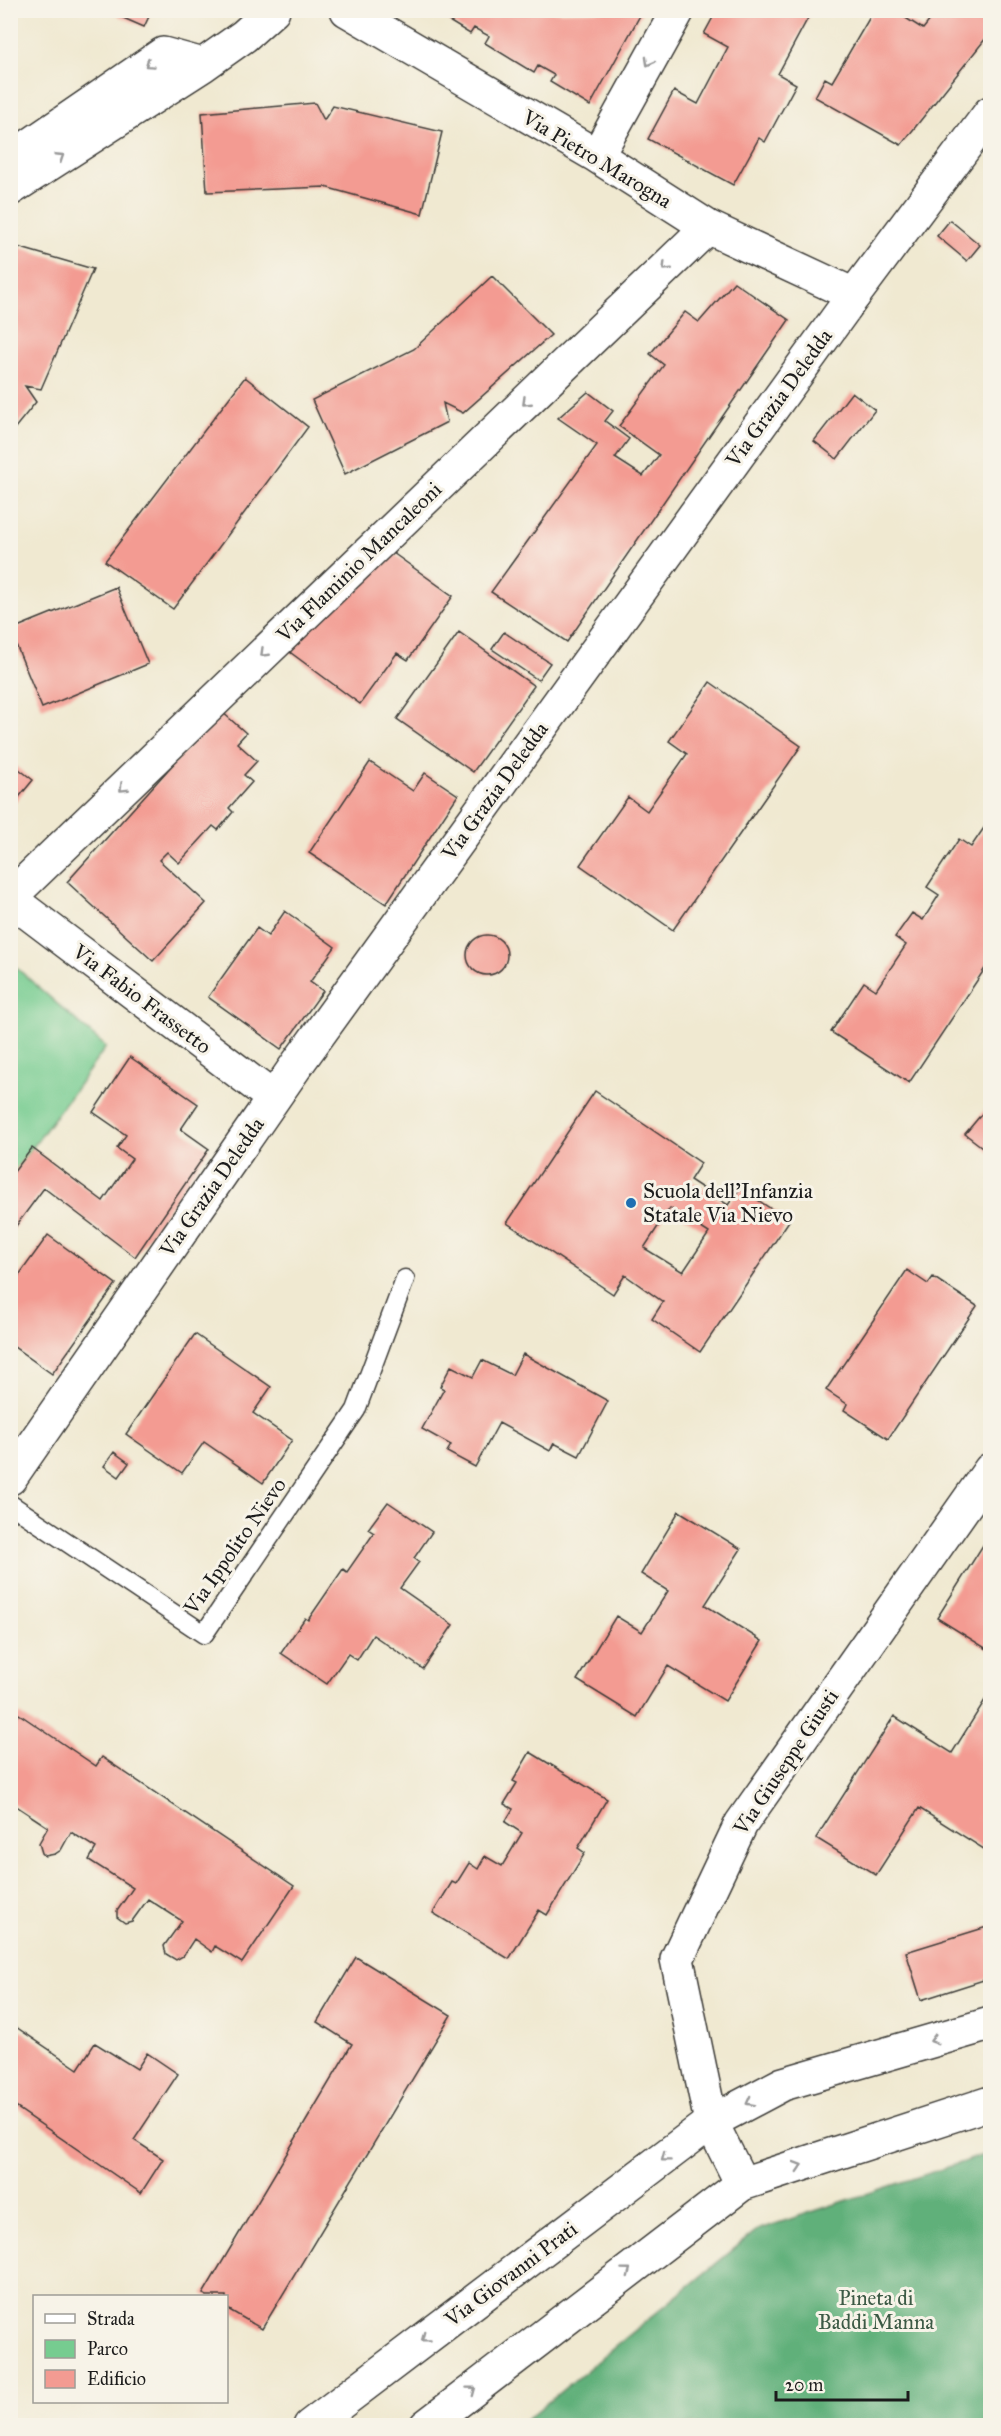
<svg xmlns="http://www.w3.org/2000/svg" width="1001" height="2436" font-family="'IM FELL Great Primer',serif">
  <style>
    .green { fill: #76cc90; stroke: #497456; stroke-width: 1.5 }
    .forest { fill: #60b07a; stroke: #3e664b; stroke-width: 1.5 }
    .building { fill: #f39b92; fill-rule: evenodd }
    .lines { fill: none; stroke-linecap: round; stroke-linejoin: round }
    .service-casing { stroke: #3c3b37; stroke-width: 21 }
    .minor-casing { stroke: #3c3b37; stroke-width: 36 }
    .tertiary-casing { stroke: #3c3b37; stroke-width: 36 }
    .secondary-casing { stroke: #3c3b37; stroke-width: 36 }
    .service { stroke: #fff; stroke-width: 18 }
    .minor { stroke: #fff; stroke-width: 33 }
    .tertiary { stroke: #fff; stroke-width: 33 }
    .secondary { stroke: #fff; stroke-width: 33 }
    .oneway { stroke: #999 }
    .poi-dot { fill: #1f6fb2; stroke: #f7f3e8; stroke-width: 2 }
    .labels { text-anchor: middle; dominant-baseline: central; stroke-width: 6; stroke-linejoin: round; paint-order: stroke }
    .street-label { font-size: 21px; fill: #1c1c1c; stroke: #f7f3e8 }
    .poi-label { font-size: 21px; fill: #1c1c1c; stroke: #f7f3e8; text-anchor: start }
    .park-label { font-size: 21px; fill: #3c5a45; stroke: #f7f3e8 }
  </style>
  <rect width="100%" height="100%" fill="#f7f3e8"/>
  <filter id="ink" filterUnits="userSpaceOnUse"><feTurbulence type="fractalNoise" baseFrequency=".0167" numOctaves="2"/><feDisplacementMap in="SourceGraphic" scale="12" xChannelSelector="R" yChannelSelector="G"/><feConvolveMatrix kernelMatrix="1 2 1 2 8 2 1 2 1" color-interpolation-filters="sRGB"/></filter>
  <filter id="wash" filterUnits="userSpaceOnUse"><feTurbulence type="fractalNoise" baseFrequency=".008" numOctaves="4" result="noise"/><feDisplacementMap in="SourceGraphic" scale="24" xChannelSelector="R" yChannelSelector="G"/><feGaussianBlur stdDeviation="1.35" result="paint"/><feColorMatrix in="noise" values="0 0 0 0 0 0 0 0 0 0 0 0 0 0 0 0 0 1.4 0 .05"/><feComposite in="paint" operator="in"/></filter>
  <g filter="url(#wash)">
    <rect width="100%" height="100%" fill="#f0e9d1"/>
    <!-- green -->
    <path class="green" d="M 11,963 L 106,1047 L 11,1177 Z"/>
    <!-- forest -->
    <path class="forest" d="M 990,2153 L 990,2425 L 520,2425 L 757,2230 Z"/>
    <g id="blocks">
      <!-- building -->
      <path class="building" d="M 105,10 L 152,10 L 144,27 Z
        M 431,10 L 563,12 L 643,10 L 590,106 L 550,82 L 554,75 L 538,66 L 534,73 L 485,43 L 489,36 L 474,28 L 470,34 Z
        M 717,10 L 798,10 L 809,16 L 778,74 L 796,84 L 765,142 L 759,138 L 733,185 L 648,139 L 674,91 L 698,104 L 728,47 L 704,34 Z
        M 874,10 L 893,10 L 923,29 L 938,10 L 990,10 L 990,33 L 901,145 L 815,97 L 825,78 L 832,82 Z
        M 315,103 L 324,120 L 333,106 L 442,132 L 422,214 L 325,187 L 207,192 L 202,113 Z
        M 950,220 L 980,245 L 967,261 L 937,236 Z
        M 14,246 L 93,269 L 41,389 L 25,386 L 36,402 L 10,434 L 10,255 Z
        M 492,276 L 551,335 L 463,413 L 443,403 L 447,422 L 345,474 L 312,400 L 414,349 Z
        M 734,282 L 789,320 L 567,642 L 491,592 L 597,445 L 558,418 L 588,392 L 613,411 L 605,421 L 629,439 L 615,458 L 643,476 L 659,455 L 619,426 L 664,365 L 650,354 L 685,312 L 699,322 Z
        M 245,377 L 308,427 L 173,609 L 105,561 Z
        M 852,392 L 875,410 L 837,459 L 814,441 Z
        M 393,553 L 453,596 L 408,660 L 397,653 L 360,704 L 283,647 L 327,605 Z
        M 116,587 L 148,664 L 42,708 L 10,630 Z
        M 459,632 L 534,686 L 473,772 L 397,719 Z
        M 504,632 L 550,663 L 538,680 L 492,649 Z
        M 710,682 L 801,746 L 673,930 L 580,865 L 628,797 L 647,811 L 687,754 L 669,741 Z
        M 221,711 L 246,733 L 237,743 L 257,761 L 244,775 L 252,782 L 229,808 L 233,812 L 218,830 L 213,826 L 179,863 L 167,852 L 159,860 L 206,903 L 153,961 L 67,882 Z
        M 10,762 L 33,780 L 10,808 Z
        M 370,762 L 413,791 L 425,773 L 458,795 L 386,904 L 309,853 Z
        M 990,819 L 990,961 L 909,1083 L 831,1032 L 864,982 L 876,990 L 906,945 L 895,937 L 912,913 L 923,920 L 939,895 L 927,887 L 959,839 L 971,847 Z
        M 285,911 L 335,947 L 310,982 L 323,991 L 281,1049 L 208,997 L 257,928 L 268,936 Z
        M467 955a20 20 0 1 1 40 0a20 20 0 1 1-40 0Z
        M 130,1057 L 198,1104 L 181,1129 L 209,1149 L 135,1257 L 44,1188 L 10,1234 L 10,1177 L 32,1148 L 103,1201 L 132,1159 L 117,1148 L 126,1135 L 93,1112 Z
        M 595,1091 L 701,1163 L 690,1180 L 728,1205 L 740,1188 L 789,1221 L 700,1352 L 652,1319 L 663,1302 L 625,1275 L 613,1294 L 507,1223 ZM 670,1208 L 709,1233 L 683,1272 L 644,1248 Z
        M 985,1110 L 990,1114 L 990,1153 L 965,1134 Z
        M 48,1235 L 116,1284 L 52,1374 L 10,1344 L 10,1292 L 17,1283 L 14,1282 Z
        M 907,1270 L 928,1284 L 933,1277 L 977,1306 L 888,1439 L 844,1410 L 847,1404 L 826,1390 Z
        M 195,1334 L 271,1387 L 253,1413 L 292,1440 L 263,1483 L 204,1442 L 182,1473 L 126,1434 Z
        M 523,1354 L 608,1401 L 579,1456 L 554,1443 L 550,1451 L 499,1423 L 475,1467 L 447,1452 L 451,1445 L 422,1429 L 444,1389 L 440,1387 L 451,1366 L 473,1377 L 482,1360 L 512,1375 Z
        M 114,1452 L 129,1463 L 119,1477 L 104,1466 Z
        M 388,1502 L 432,1532 L 414,1558 L 419,1562 L 400,1588 L 453,1625 L 423,1669 L 373,1635 L 357,1660 L 348,1654 L 327,1684 L 281,1653 L 305,1618 L 308,1620 L 343,1569 L 347,1572 L 374,1533 L 368,1529 Z
        M 679,1511 L 741,1549 L 705,1605 L 762,1641 L 725,1701 L 668,1666 L 637,1717 L 577,1680 L 616,1616 L 642,1632 L 668,1591 L 641,1574 Z
        M 990,1534 L 990,1651 L 937,1618 Z
        M 990,1692 L 990,1853 L 919,1808 L 876,1875 L 816,1838 L 894,1716 L 952,1753 Z
        M 19,1714 L 96,1766 L 102,1757 L 294,1886 L 242,1963 L 215,1946 L 212,1952 L 194,1939 L 183,1956 L 176,1960 L 166,1954 L 164,1946 L 182,1921 L 148,1899 L 132,1921 L 125,1923 L 117,1917 L 117,1911 L 133,1888 L 89,1860 L 96,1848 L 71,1832 L 61,1850 L 55,1854 L 45,1856 L 42,1853 L 39,1843 L 48,1827 L 10,1802 L 10,1725 Z
        M 530,1752 L 607,1799 L 578,1848 L 585,1853 L 547,1915 L 539,1910 L 509,1959 L 433,1913 L 452,1882 L 456,1884 L 469,1863 L 478,1869 L 485,1856 L 502,1866 L 522,1833 L 505,1822 L 513,1809 L 504,1804 L 517,1783 L 513,1781 Z
        M 990,1926 L 990,1978 L 921,2000 L 906,1952 Z
        M 356,1957 L 451,2015 L 262,2329 L 226,2308 L 226,2296 L 207,2296 L 203,2294 L 352,2044 L 317,2022 Z
        M 10,2023 L 78,2069 L 95,2043 L 137,2069 L 147,2053 L 178,2074 L 134,2140 L 163,2159 L 141,2193 L 10,2103 Z"/>
    </g>
  </g>
  <g filter="url(#ink)">
    <use href="#blocks" fill-opacity="0" stroke="#3c3b37" stroke-width="1.5"/>
    <g class="lines">
      <defs>
        <path id="service" d="M 10,1504 L 204,1634 L 356,1410 L 405,1279"/>
        <path id="minor" d="M 347,10 L 597,156 L 708,227 L 854,295
          M 597,156 L 678,10
          M 10,159 L 163,54 L 203,65
          M 10,189 L 203,65 L 244,36 L 273,10
          M 10,897 L 708,227
          M 10,899 L 273,1098
          M 742,2184 L 711,2122 L 677,1959 L 741,1824 L 990,1470"/>
        <path id="tertiary" d="M 10,1478 L 298,1063 L 854,295 L 990,113"/>
        <path id="secondary" d="M 310,2426 L 711,2122 L 783,2084 L 990,2024
          M 426,2426 L 742,2184 L 990,2103"/>
      </defs>
      <!-- service casing -->
      <use href="#service" class="service-casing"/>
      <!-- minor casing -->
      <use href="#minor" class="minor-casing"/>
      <!-- tertiary casing -->
      <use href="#tertiary" class="tertiary-casing"/>
      <!-- secondary casing -->
      <use href="#secondary" class="secondary-casing"/>
      <!-- service -->
      <use href="#service" class="service"/>
      <!-- minor -->
      <use href="#minor" class="minor"/>
      <!-- tertiary -->
      <use href="#tertiary" class="tertiary"/>
      <!-- secondary -->
      <use href="#secondary" class="secondary"/>
    </g>
    <!-- one-way arrows -->
    <defs><path id="oneway-chevron" d="M-2-3.5L2.5 0L-2 3.5" fill="none" stroke-width="1.6" stroke-linecap="round" stroke-linejoin="round" transform="scale(1.5)"/></defs>
    <g class="oneway">
      <use href="#oneway-chevron" transform="translate(649 62) rotate(119)"/>
      <use href="#oneway-chevron" transform="translate(149 64) rotate(145)"/>
      <use href="#oneway-chevron" transform="translate(60 157) rotate(-33)"/>
      <use href="#oneway-chevron" transform="translate(666 267) rotate(136)"/>
      <use href="#oneway-chevron" transform="translate(526 402) rotate(136)"/>
      <use href="#oneway-chevron" transform="translate(264 653) rotate(136)"/>
      <use href="#oneway-chevron" transform="translate(123 788) rotate(136)"/>
      <use href="#oneway-chevron" transform="translate(934 2040) rotate(164)"/>
      <use href="#oneway-chevron" transform="translate(750 2102) rotate(152)"/>
      <use href="#oneway-chevron" transform="translate(665 2158) rotate(143)"/>
      <use href="#oneway-chevron" transform="translate(798 2166) rotate(-18)"/>
      <use href="#oneway-chevron" transform="translate(627 2271) rotate(-37)"/>
      <use href="#oneway-chevron" transform="translate(425 2338) rotate(143)"/>
      <use href="#oneway-chevron" transform="translate(472 2390) rotate(-37)"/>
    </g>
  </g>
  <!-- markers -->
  <circle class="poi-dot" cx="631" cy="1203" r="6"/>
  <g class="labels">
    <!-- street labels -->
    <g class="street-label">
      <text transform="translate(597 159) rotate(31)">Via Pietro Marogna</text>
      <text transform="translate(779 398) rotate(-54)">Via Grazia Deledda</text>
      <text transform="translate(359 562) rotate(-44)">Via Flaminio Mancaleoni</text>
      <text transform="translate(495 791) rotate(-54)">Via Grazia Deledda</text>
      <text transform="translate(142 999) rotate(37)">Via Fabio Frassetto</text>
      <text transform="translate(212 1187) rotate(-55)">Via Grazia Deledda</text>
      <text transform="translate(235 1546) rotate(-55)">Via Ippolito Nievo</text>
      <text transform="translate(786 1762) rotate(-56)">Via Giuseppe Giusti</text>
      <text transform="translate(511 2274) rotate(-37)">Via Giovanni Prati</text>
    </g>
    <!-- poi labels -->
    <g class="poi-label">
      <text x="643" y="1191">Scuola dell'Infanzia<tspan x="643" dy="24">Statale Via Nievo</tspan></text>
    </g>
    <!-- park labels -->
    <g class="park-label">
      <text x="876" y="2298">Pineta di<tspan x="876" dy="24">Baddi Manna</tspan></text>
    </g>
  </g>
  <!-- margin -->
  <rect width="1001" height="2436" fill="none" stroke="#f7f3e8" stroke-width="36"/>
  <!-- legend -->
  <rect x="33" y="2295" width="195" height="108" fill="#f7f3e8" stroke="#9f9d96" stroke-width="1.5"/>
  <rect x="45" y="2314" width="30" height="9" fill="#ffffff" stroke="#9f9d96" stroke-width="1.5"/>
  <text x="87" y="2325" font-size="18" fill="#1c1c1c">Strada</text>
  <rect x="45" y="2340" width="30" height="18" fill="#76cc90" stroke="#9f9d96" stroke-width="1.5"/>
  <text x="87" y="2355" font-size="18" fill="#1c1c1c">Parco</text>
  <rect x="45" y="2370" width="30" height="18" fill="#f39b92" stroke="#9f9d96" stroke-width="1.5"/>
  <text x="87" y="2385" font-size="18" fill="#1c1c1c">Edificio</text>
  <!-- scale -->
  <path d="M776 2391v9h132v-9" fill="none" stroke="#1c1c1c" stroke-width="3"/>
  <text x="785" y="2391" font-size="18" fill="#1c1c1c" stroke="#f7f3e8" stroke-width="4.5" paint-order="stroke">20 m</text>
</svg>
